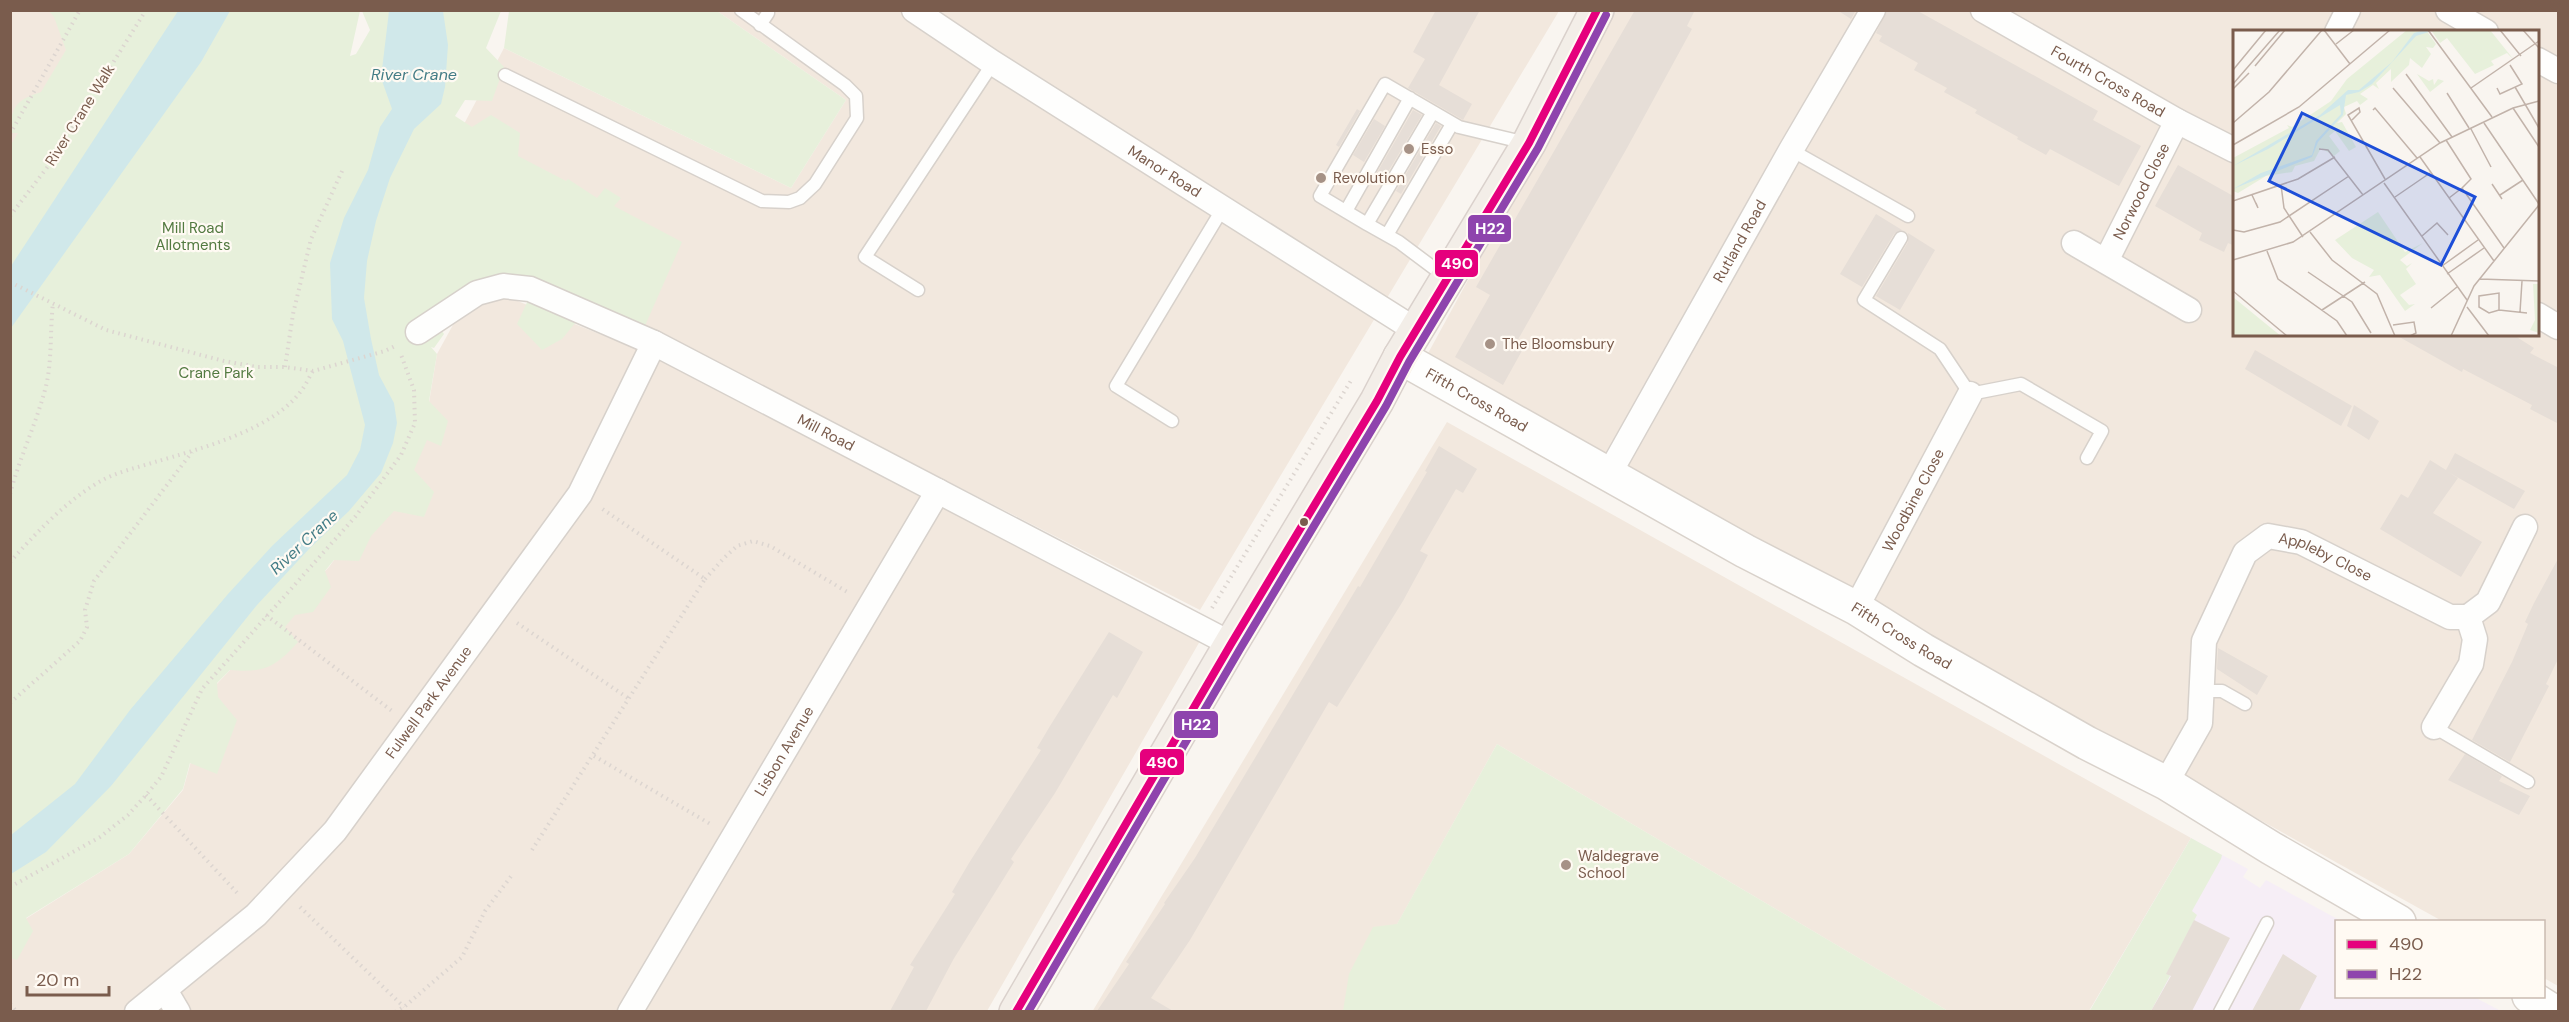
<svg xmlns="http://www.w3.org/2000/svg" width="2569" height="1022" font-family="'DM Sans',sans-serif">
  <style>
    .residential { fill: #f2e8de; fill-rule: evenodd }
    .education { fill: #f6eef6 }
    .green { fill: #e7f0db }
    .water { fill: #d0e8ea }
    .building { fill: #e6ded7 }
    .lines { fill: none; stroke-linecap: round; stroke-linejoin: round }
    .lane-casing { stroke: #d7d1cb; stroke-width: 15 }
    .street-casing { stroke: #d7d1cb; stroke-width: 27 }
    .secondary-casing { stroke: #d9d2cb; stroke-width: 36 }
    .primary-casing { stroke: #dad1cc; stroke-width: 36 }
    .path { stroke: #dcd5d0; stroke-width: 4; stroke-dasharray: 1.5 4.5; stroke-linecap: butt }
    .lane { stroke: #fefefd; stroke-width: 12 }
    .street { stroke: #fefefd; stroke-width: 24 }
    .secondary { stroke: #fefefd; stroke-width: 33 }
    .primary { stroke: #f3eee8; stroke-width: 33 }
    .bus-1-casing { stroke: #fffaf3; stroke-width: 12 }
    .bus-2-casing { stroke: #fffaf3; stroke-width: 12 }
    .bus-1 { stroke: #e5007d; stroke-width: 8 }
    .bus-2 { stroke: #8e44ad; stroke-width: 8 }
    .poi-dot { fill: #a69286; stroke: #fffaf3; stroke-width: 2 }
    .bus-dot { fill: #7a5c4d; stroke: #fffaf3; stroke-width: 2 }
    .labels { text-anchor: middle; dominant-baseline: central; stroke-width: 4.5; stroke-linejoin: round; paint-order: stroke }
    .street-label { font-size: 15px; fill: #7a5c4d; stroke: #fffaf3 }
    .poi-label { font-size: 15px; fill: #7a5c4d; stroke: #fffaf3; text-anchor: start }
    .park-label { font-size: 15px; fill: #537a41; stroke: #fffaf3 }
    .water-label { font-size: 16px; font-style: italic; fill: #437c86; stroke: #fffaf3 }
    .inset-road { fill: none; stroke: #c2b3aa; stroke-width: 1.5 }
    .view { fill: #1d4ed8; fill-opacity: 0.15; stroke: #1d4ed8; stroke-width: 3 }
    .inset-edge { fill: none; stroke: #7a5c4d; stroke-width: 3 }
    .line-badge { stroke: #fffaf3; stroke-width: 2 }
    .badge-label { font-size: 16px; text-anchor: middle; font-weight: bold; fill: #fff }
  </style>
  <rect width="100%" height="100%" fill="#f9f5f0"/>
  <!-- residential -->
  <path class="residential" d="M 11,11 L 89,11 L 11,146 Z
    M 717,11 L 1559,11 L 1200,610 L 645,327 L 463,126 L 504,48 L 791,188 L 846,100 Z
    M 1615,11 L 2558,11 L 2558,986 L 2544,978 L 2544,922 L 2442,921 L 1426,357 ZM 2234,32 L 2538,32 L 2538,334 L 2234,334 Z
    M 494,298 L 515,300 L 664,360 L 1200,641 L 987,1011 L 11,1012 L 11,928 L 129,854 L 183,790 L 211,690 L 329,567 L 423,439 L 437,354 L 454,323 Z
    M 1447,422 L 2191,838 L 2089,1011 L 1948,1011 L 1497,744 L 1349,1011 L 1092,1012 Z"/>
  <!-- education -->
  <path class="education" d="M 2191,838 L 2248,869 L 2243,877 L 2260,888 L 2266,880 L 2341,921 L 2336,922 L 2336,996 L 2474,997 L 2501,1011 L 2089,1012 Z"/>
  <!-- green -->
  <path class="green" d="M 49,11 L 360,11 L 350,56 L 356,54 L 370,30 L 362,11 L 501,11 L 486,48 L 504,67 L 492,101 L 465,100 L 455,116 L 472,127 L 491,115 L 520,133 L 518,156 L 566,181 L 568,179 L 597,198 L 605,188 L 621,198 L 614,206 L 682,242 L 640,337 L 576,322 L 562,339 L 542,350 L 517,324 L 530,296 L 510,290 L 435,321 L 444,334 L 434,348 L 431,347 L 437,354 L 429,401 L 448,421 L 441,446 L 427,440 L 414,470 L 434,492 L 424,517 L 394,511 L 371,536 L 359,561 L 334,560 L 325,571 L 331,587 L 313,612 L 295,615 L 285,627 L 298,642 C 276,667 264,673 230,670 L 217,683 L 218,697 L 237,720 L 217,774 L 190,763 L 183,789 L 129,854 L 26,918 L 33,931 L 17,960 L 11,958 L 10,146 L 18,133 L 11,133 C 10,106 17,100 41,92 L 66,50 L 54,17 Z
    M 509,11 L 717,11 L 846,100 L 791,188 L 504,48 Z
    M 1497,744 L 1906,986 L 1948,1011 L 1343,1011 L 1349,974 L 1373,927 L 1397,924 Z
    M 2191,838 L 2222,855 L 2221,859 L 2192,911 L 2197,915 L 2167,973 L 2170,976 L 2151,1011 L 2089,1012 Z"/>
  <!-- water -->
  <path class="water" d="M 178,11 L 230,11 L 201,62 L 11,328 L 11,266 Z
    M 389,11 L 443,11 L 448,45 L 445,87 L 441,104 L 414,129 L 390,178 L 376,221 L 367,261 L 364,298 L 371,339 L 379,375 L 394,403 L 397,423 L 393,443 L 381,473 L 349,511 L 309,549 L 257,605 L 111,786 L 46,852 L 11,874 L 11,835 L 75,784 L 130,710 L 228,594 L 272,546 L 347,475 L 360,450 L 365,425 L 343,341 L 332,319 L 330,263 L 344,218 L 368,170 L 380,127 L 392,109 L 381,78 Z"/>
  <!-- building -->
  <path class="building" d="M 1436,10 L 1480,10 L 1439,85 L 1472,104 L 1463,120 L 1408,88 L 1425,59 L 1413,52 Z
    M 1635,10 L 1695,10 L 1687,26 L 1692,29 L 1627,148 L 1516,343 L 1524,347 L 1503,385 L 1455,357 L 1490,295 L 1476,287 Z
    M 1837,10 L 1856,10 L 1851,19 Z
    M 1887,10 L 1916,10 L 2098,111 L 2093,120 L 2141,146 L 2119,186 L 2050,149 L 2046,155 L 2017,139 L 2018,137 L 1975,113 L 1977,110 L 1944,92 L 1947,88 L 1914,70 L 1918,63 L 1879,41 L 1882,36 L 1876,33 Z
    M 1357,109 L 1360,111 L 1339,147 L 1336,145 Z
    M 1413,110 L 1422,115 L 1382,182 L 1374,178 Z
    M 1374,119 L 1385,126 L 1364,162 L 1353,155 Z
    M 1436,123 L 1441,126 L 1401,194 L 1396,191 Z
    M 2178,165 L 2235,197 L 2235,246 L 2228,243 L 2224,252 L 2199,240 L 2202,233 L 2155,206 Z
    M 1876,214 L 1902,230 L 1894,234 L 1862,287 L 1840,274 Z
    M 1908,233 L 1935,250 L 1900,310 L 1876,296 L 1908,242 Z
    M 2394,334 L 2512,334 L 2534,348 L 2530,353 L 2559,368 L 2559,424 L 2530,409 L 2532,405 L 2463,369 L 2462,372 Z
    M 2255,350 L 2352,406 L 2341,426 L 2245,369 Z
    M 2354,405 L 2379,421 L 2369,440 L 2347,426 Z
    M 1439,446 L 1477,469 L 1463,493 L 1456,489 L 1420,551 L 1428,555 L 1403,601 L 1337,707 L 1329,702 L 1190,940 L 1151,998 L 1173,1011 L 1097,1011 L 1129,964 L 1126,962 L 1165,904 L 1164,903 L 1195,858 L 1358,586 L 1360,587 L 1427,472 L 1425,471 Z
    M 2455,453 L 2525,491 L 2514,509 L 2448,472 L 2458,478 L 2433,513 L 2482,542 L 2461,577 L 2380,529 L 2401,494 L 2408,498 L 2430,460 L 2446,470 Z
    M 2559,557 L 2559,657 L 2546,684 L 2549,686 L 2510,762 L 2472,740 L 2512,662 L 2528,624 L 2525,622 L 2534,603 Z
    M 1109,632 L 1143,652 L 1117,698 L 1113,695 L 1055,793 L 1011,859 L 1014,862 L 953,960 L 926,1011 L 890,1011 L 914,967 L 910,965 L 955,894 L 952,892 L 969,863 L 1041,750 L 1037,748 L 1050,726 Z
    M 2218,648 L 2268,676 L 2257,695 L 2217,669 Z
    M 2465,754 L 2502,776 L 2499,781 L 2530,796 L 2519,815 L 2448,780 Z
    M 2194,920 L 2230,938 L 2192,1011 L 2151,1011 L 2171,976 L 2166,974 Z
    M 2283,954 L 2317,976 L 2299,1011 L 2252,1011 Z"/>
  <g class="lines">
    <defs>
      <path id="lane" d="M 760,25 L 768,13
        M 505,75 L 762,201 L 789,202 L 800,198 L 815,184 L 857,118 L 856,96 L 845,85 L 741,10
        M 1433,112 L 1367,224 L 1399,242 L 1447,278
        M 1791,150 L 1908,216
        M 1346,211 L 1410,98
        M 1367,224 L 1320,196 L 1385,84 L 1459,127 L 1526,143
        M 1387,235 L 1452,124
        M 1901,238 L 1864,300 L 1940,349 L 1970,394 L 2021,384 L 2102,431 L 2087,458
        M 918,290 L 865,257 L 993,63
        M 1172,421 L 1116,386 L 1223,208
        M 2202,691 L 2222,691 L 2245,704
        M 2434,727 L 2528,782
        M 2220,1012 L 2267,923"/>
      <g id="street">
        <path id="s1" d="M 914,10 L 993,63 L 1417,331"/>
        <path id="s2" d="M 1983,10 L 2177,121 L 2234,150"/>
        <path d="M 2448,10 L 2486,32"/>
        <path d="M 2337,32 L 2348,10"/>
        <path d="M 2538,60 L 2558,71"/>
        <path d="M 2074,243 L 2189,310"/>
        <path id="s3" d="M 2106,261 L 2177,121"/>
        <path d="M 2538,315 L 2558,327"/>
        <path id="s4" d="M 418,332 L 477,293 L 503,286 L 530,289 L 654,343 L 1231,644"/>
        <path id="s5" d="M 1609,474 L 1791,150 L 1873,10"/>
        <path id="s6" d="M 1856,608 L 1970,394"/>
        <path d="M 2434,727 L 2471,664 L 2475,639 L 2468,617 L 2488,602 L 2525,527"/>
        <path id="s7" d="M 2166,783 L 2200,723 L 2204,641 L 2245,553 L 2268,536 L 2301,542 L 2450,617 L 2468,617"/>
        <path d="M 165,990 L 178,1012"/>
        <path id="s8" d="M 137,1012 L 256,915 L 335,831 L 580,494 L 654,343"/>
        <path id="s9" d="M 630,1012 L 938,491"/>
      </g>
      <g id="secondary">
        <path id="s10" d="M 1400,357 L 1745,551 L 1856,608 L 1923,650 L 2087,743 L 2166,783 L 2271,848 L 2399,922"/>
        <path d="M 2529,996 L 2554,1012"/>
      </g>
      <path id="primary" d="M 1016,1012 L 1231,644 L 1377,401 L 1400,357 L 1529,143 L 1597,10"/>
    </defs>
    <!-- lane casing -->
    <use href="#lane" class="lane-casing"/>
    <!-- street casing -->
    <use href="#street" class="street-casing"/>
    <!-- secondary casing -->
    <use href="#secondary" class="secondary-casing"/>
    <!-- primary casing -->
    <use href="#primary" class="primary-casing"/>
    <!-- path -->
    <path class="path" d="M 10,134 L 80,10
      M 10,216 L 49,165 L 146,10
      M 10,282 L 106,330 L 224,361 L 257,367 L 285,367 L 313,371 L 385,351 L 397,345
      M 285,367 L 293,314 L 311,239 L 343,169
      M 10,494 C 20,456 38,420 47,382 C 52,356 50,330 53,303
      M 10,562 C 36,533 65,502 99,482 C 116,472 136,468 155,462 C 199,449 273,430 301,391 C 306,385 309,377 313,371
      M 705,579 L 724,558 L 737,546 L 753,541 L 770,546 L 849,593
      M 1212,608 L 1352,379
      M 266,615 L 392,711
      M 517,623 L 628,698
      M 10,703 L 80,641 L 87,627 L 85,610 L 94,581 L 192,452
      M 594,756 L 712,825
      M 146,795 L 240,896
      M 532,850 L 705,579 L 601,508
      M 10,887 L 100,837 L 128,815 L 146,795 L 161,777 L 202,689 L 355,517 L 401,455 L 415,423 L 414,390 L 400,352
      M 300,907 L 404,1007
      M 10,1004 L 17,1012
      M 395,1012 L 404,1007 L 462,957 L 485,911 L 512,875"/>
    <!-- lane -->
    <use href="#lane" class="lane"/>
    <!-- street -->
    <use href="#street" class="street"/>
    <!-- secondary -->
    <use href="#secondary" class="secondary"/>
    <!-- primary -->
    <use href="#primary" class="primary"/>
    <defs>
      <path id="bus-1" d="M 1016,1012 L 1231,644 L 1377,401 L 1400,357 L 1529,143 L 1597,10"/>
      <path id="bus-2" d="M 1028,1012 L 1240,649 L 1386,406 L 1409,362 L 1538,148 L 1606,15"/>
    </defs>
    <!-- bus-1 casing -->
    <use href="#bus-1" class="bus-1-casing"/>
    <!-- bus-2 casing -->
    <use href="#bus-2" class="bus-2-casing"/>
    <!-- bus-1 -->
    <use href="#bus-1" class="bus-1"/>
    <!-- bus-2 -->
    <use href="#bus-2" class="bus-2"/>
  </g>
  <!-- markers -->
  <g class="poi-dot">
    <circle cx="1409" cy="149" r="6"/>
    <circle cx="1321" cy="178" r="6"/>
    <circle cx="1490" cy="344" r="6"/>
    <circle cx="1566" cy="865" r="6"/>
  </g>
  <circle class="bus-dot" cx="1304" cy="522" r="5"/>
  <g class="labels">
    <!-- street labels -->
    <g class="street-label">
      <text stroke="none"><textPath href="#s2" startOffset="144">Fourth Cross Road</textPath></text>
      <text transform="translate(80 115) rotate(-58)">River Crane Walk</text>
      <text stroke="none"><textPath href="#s1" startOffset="298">Manor Road</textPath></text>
      <text stroke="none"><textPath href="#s3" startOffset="78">Norwood Close</textPath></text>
      <text stroke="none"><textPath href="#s5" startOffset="267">Rutland Road</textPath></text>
      <text stroke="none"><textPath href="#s10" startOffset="88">Fifth Cross Road</textPath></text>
      <text stroke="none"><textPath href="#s4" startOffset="454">Mill Road</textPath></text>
      <text stroke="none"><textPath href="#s6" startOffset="122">Woodbine Close</textPath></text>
      <text stroke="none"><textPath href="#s7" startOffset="338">Appleby Close</textPath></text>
      <text stroke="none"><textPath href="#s10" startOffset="574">Fifth Cross Road</textPath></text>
      <text stroke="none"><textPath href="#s8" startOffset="428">Fulwell Park Avenue</textPath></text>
      <text stroke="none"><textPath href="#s9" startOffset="303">Lisbon Avenue</textPath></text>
    </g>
    <!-- poi labels -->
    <g class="poi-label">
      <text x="1421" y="149">Esso</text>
      <text x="1333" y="178">Revolution</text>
      <text x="1502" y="344">The Bloomsbury</text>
      <text x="1578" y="856">Waldegrave<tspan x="1578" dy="17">School</tspan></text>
    </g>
    <!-- park labels -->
    <g class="park-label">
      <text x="193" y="228">Mill Road<tspan x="193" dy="17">Allotments</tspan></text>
      <text x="216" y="373">Crane Park</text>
    </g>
    <!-- water labels -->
    <g class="water-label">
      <text x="414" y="74">River Crane</text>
      <text transform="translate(304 542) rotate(-43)">River Crane</text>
    </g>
  </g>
  <!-- overview -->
  <g transform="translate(2233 30)">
    <rect width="306" height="306" fill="#f9f5f0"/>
    <path d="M 174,0 L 193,0 L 203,14 L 200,18 L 193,17 L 198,24 L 189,38 L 177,28 L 176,35 L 158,52 L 158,39 L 143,53 L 146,59 L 140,55 L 127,64 L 135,69 L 127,75 L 124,71 L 111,77 L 113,84 L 104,93 L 109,92 L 123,117 L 116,121 L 102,101 L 96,106 L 107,121 L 101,126 L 88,118 L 81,131 L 62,136 L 59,142 L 33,146 L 5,163 L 0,161 L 0,128 L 56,98 L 54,95 L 59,97 L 72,88 L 72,83 L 77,85 L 98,71 L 114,49 ZM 198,0 L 257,0 L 281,30 L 274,23 L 258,31 L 261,35 L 242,44 L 214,8 L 207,13 ZM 184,44 L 196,51 L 200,49 L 201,55 L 205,49 L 211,51 L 197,62 ZM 145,182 L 172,222 L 190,213 L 167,230 L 174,236 L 179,233 L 173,239 L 183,254 L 167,265 L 176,275 L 182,274 L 172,281 L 147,245 L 136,247 L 141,240 L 119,228 L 102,210 ZM 300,254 L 306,254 L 306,303 L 297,300 L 302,290 ZM 0,267 L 38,298 L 48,306 L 0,306 Z" fill="#e7f0db"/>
    <path d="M 191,0 L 238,0 L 199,1 L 183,6 L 139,54 L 126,62 L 113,65 L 110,85 L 85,112 L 79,127 L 0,159 L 28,143 L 79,125 L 83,111 L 108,84 L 107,75 L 35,119 L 0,136 L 87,85 L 115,60 L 126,60 L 159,32 L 181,3 Z" fill="#d0e8ea"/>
    <path class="inset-road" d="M 91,0 L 117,34M 195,0 L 259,87M 267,0 L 288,26M 290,0 L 306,18M 103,14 L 121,0M 22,36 L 52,0M 0,40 L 33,0M 173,44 L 219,107M 0,54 L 47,0M 282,57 L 306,98M 160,58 L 207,113M 238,58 L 306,11M 264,58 L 267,64 L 289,54 L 277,35M 0,59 L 16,43M 214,63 L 236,98M 280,78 L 306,117M 140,80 L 142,78 L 184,128M 119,90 L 127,82 L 126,78 L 115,85 L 152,149M 0,93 L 36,62 L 89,0M 251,93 L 306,174M 238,99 L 258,137M 213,110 L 238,149 L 229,158M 0,115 L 66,77 L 157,0M 86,119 L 95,120 L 130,165M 187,127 L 261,231M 151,153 L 234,270M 259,154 L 269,169M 48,155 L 51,178 L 70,207M 19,165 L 25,178 L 23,173M 267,165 L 290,150M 162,167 L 197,143M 216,168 L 229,158 L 271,218M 0,171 L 65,149 L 102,127M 0,200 L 11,202 L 47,192 L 116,146M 77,202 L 99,230 L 144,264 L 162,306M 189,206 L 204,193 L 215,205M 34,221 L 45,249 L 104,291 L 114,306M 0,230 L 60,212 L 207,113 L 280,78 L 306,71M 209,236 L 245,210M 75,242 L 119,272 L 138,303M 214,244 L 251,218M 247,249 L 306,251M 0,261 L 54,306M 234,277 L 256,306M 198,278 L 224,257M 89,280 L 132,252M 266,280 L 266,263 L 246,266 L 246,277 L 256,283 L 266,280 L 294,283M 287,282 L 289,251M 160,295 L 181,292 L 183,303 L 177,306M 218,306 L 241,256 L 306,175"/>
    <path class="view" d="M 69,83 L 242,167 L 208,235 L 36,151 Z"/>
    <rect width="306" height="306" class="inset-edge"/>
  </g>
  <g class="line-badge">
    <rect x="1467" y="214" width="45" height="29" rx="6" fill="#8e44ad"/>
    <rect x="1434" y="249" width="45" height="29" rx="6" fill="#e5007d"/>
    <rect x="1173" y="710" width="46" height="29" rx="6" fill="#8e44ad"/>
    <rect x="1139" y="748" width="46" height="28" rx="6" fill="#e5007d"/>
  </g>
  <g class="badge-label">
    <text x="1490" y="234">H22</text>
    <text x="1457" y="269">490</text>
    <text x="1196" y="730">H22</text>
    <text x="1162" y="768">490</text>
  </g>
  <!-- border -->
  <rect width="2569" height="1022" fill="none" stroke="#7a5c4d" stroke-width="24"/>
  <!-- legend -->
  <rect x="2335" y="920" width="210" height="78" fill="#fffaf3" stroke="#cabbb1" stroke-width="1.5"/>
  <rect x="2347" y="940" width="30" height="9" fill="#e5007d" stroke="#cabbb1" stroke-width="1.5"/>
  <text x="2389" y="950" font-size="18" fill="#7a5c4d">490</text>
  <rect x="2347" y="970" width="30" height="9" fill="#8e44ad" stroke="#cabbb1" stroke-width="1.5"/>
  <text x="2389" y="980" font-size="18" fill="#7a5c4d">H22</text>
  <!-- scale -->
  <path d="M27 986v9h82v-9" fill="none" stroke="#7a5c4d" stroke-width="3"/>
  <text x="36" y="986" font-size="18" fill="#7a5c4d" stroke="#fffaf3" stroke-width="4.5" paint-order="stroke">20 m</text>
</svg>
